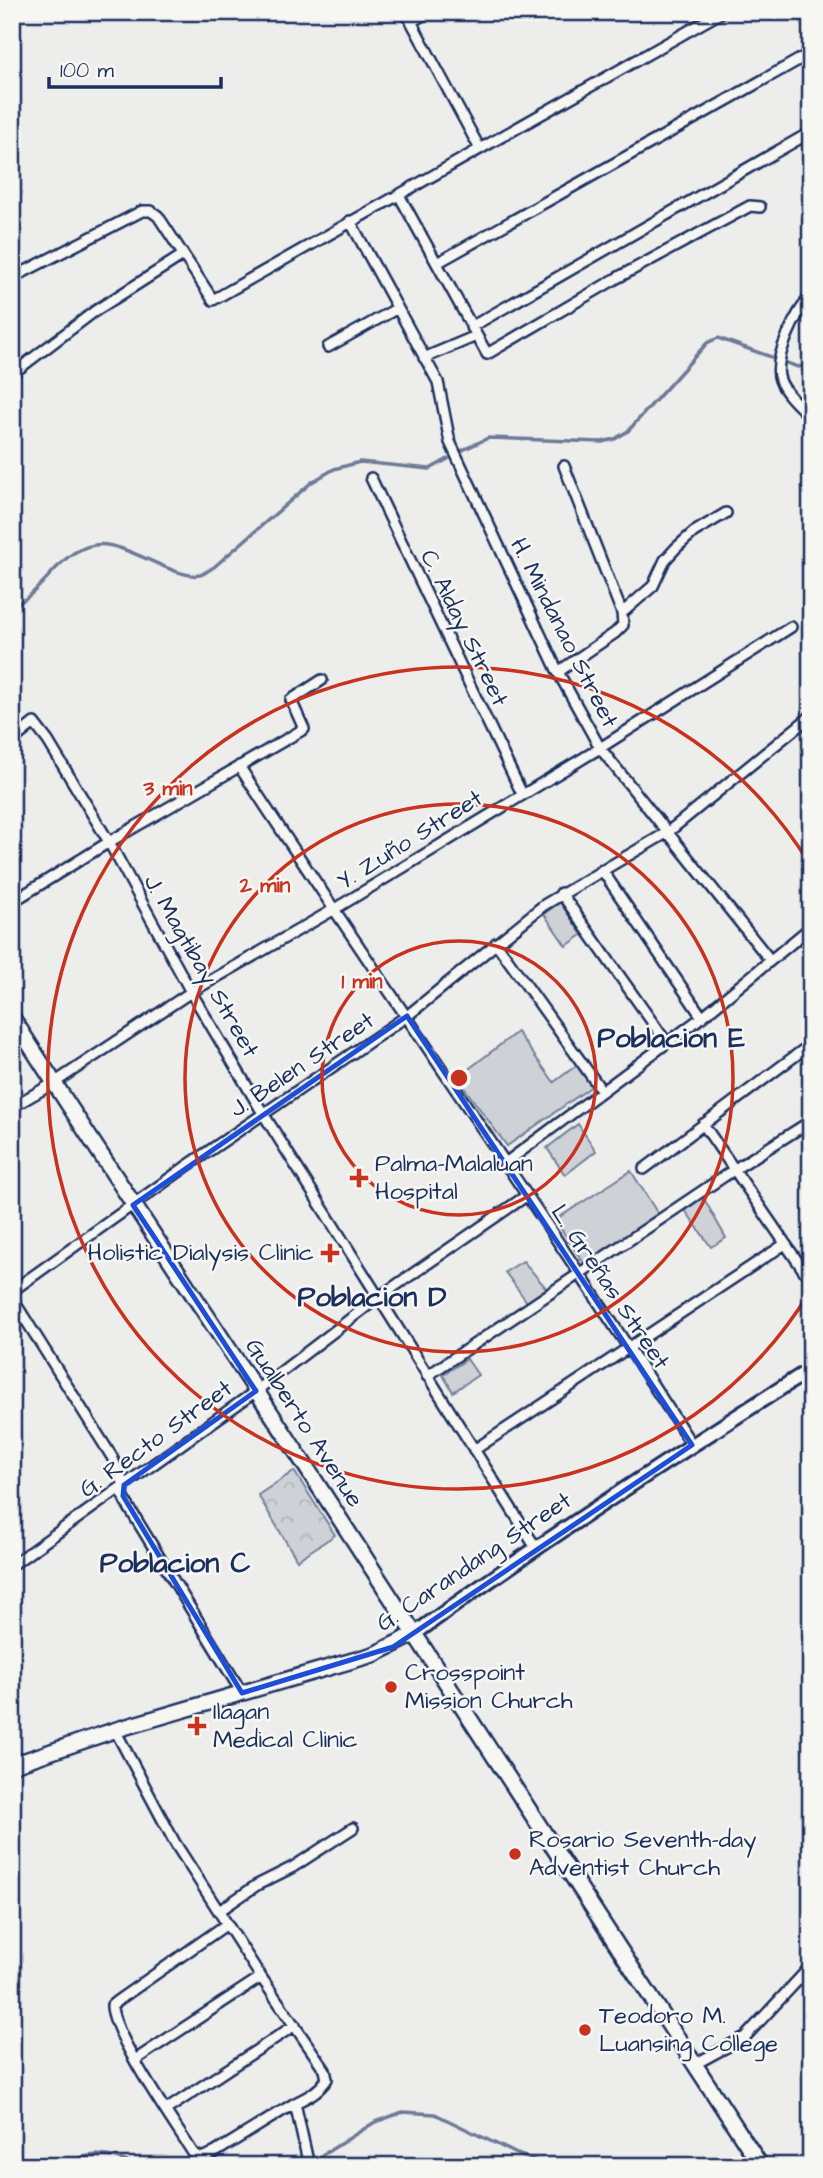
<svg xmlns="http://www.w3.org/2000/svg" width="823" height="2178" font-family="'Architects Daughter',sans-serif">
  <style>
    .grass { fill: #ced2d7; stroke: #74809a; stroke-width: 2 }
    .park { fill: url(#park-crowns); stroke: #74809a; stroke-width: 2 }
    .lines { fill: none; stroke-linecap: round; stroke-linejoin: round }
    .stream { stroke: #6e7a96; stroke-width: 3.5 }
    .street-casing { stroke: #1b2f5e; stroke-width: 14 }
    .secondary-casing { stroke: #1b2f5e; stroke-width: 18 }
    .primary-casing { stroke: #1b2f5e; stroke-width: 19 }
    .street { stroke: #f6f6f2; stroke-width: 9 }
    .secondary { stroke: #f6f6f2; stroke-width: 12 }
    .primary { stroke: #f6f6f2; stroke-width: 14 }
    .marked { fill: none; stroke: #1d4ed8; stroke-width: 5; stroke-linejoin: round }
    .ring { fill: none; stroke: #c8321e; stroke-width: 3.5 }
    .poi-dot { fill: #c8321e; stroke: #f6f6f2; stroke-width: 2.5 }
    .labels { text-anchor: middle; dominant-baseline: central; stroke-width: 5; stroke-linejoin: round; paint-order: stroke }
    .street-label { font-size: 24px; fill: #1b2f5e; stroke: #f6f6f2 }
    .poi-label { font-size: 24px; fill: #1b2f5e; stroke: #f6f6f2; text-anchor: start }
    .quarter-label { font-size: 28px; font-weight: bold; fill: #1b2f5e; stroke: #f6f6f2 }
    .centre { fill: #c8321e; stroke: #f6f6f2; stroke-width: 3.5 }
    .ring-label { font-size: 21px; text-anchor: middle; font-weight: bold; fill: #c8321e; stroke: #f6f6f2; stroke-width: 5; stroke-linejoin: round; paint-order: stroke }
  </style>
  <defs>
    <pattern id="park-crowns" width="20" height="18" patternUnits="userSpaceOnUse" patternTransform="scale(1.75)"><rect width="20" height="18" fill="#ced2d7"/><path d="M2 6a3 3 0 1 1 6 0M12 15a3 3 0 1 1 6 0" fill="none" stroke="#b0b5bb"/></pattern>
  </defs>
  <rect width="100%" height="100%" fill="#edeeec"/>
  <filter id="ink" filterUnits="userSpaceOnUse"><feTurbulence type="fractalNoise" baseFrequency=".0143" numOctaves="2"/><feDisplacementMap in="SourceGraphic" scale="14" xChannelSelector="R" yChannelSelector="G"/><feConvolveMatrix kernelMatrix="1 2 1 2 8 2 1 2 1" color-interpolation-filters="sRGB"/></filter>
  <g filter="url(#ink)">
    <!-- grass -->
    <path class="grass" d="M 560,902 L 582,935 L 566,946 L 544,914 Z
      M 517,1032 L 554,1082 L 577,1065 L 592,1086 L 507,1146 L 457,1078 Z
      M 578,1124 L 596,1151 L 565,1175 L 547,1148 Z
      M 631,1171 L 658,1214 L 585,1265 L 555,1220 Z
      M 703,1197 L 726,1238 L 711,1247 L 685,1210 Z
      M 523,1261 L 547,1289 L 527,1302 L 505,1272 Z
      M 467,1359 L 478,1375 L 453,1392 L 443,1375 Z"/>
    <!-- park -->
    <path class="park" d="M 294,1471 L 335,1535 L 297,1560 L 258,1495 Z"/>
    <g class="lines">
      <!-- stream -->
      <path class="stream" d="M 784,362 L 798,367 L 811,364
        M 463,450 L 488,438 L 602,442 L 615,439 L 628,431 L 707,343 L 718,338 L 774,358
        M 12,606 C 44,594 58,550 95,545 C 125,540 174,580 200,575 C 204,574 210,569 214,567 L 312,482 L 334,469 L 360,462 L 430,469 L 448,459
        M 310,2163 L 375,2122 L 403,2112 L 435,2114 L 517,2154 L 550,2166
        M 60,2166 C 89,2151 109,2152 137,2166"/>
      <defs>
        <path id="street" d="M 406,12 L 480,149
          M 411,22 L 428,12
          M 399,195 L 487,354 L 617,278 L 750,206 L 760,207
          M 350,221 L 438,382 L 450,442 L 558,672 L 600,748 L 770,960
          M 437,263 L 811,53
          M 12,278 L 142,211 L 151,211 L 158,216 L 213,300 L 722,12
          M 811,296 C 797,311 772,359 780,380 C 785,394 801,407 811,418
          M 471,327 L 811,132
          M 328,347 L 396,309
          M 424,358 L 476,336
          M 12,374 L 95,311 L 183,255
          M 371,478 L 522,794
          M 622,613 L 653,586 L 665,560 L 676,548 L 694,532 L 726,513
          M 558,672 L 615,633 L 623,625 L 622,613 L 564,466
          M 12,741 L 34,723 L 48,741 L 109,842 L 191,992 L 264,1115 L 536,1548
          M 239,766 C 388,994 545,1216 692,1445
          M 602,870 L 702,1017
          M 561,893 L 667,1043
          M 12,902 L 109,842 L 304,729 L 291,700 L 322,680
          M 496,943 L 602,1091
          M 12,1107 L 54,1083 L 191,992 L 333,910 L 600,748 L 791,627
          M 703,1124 L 811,1281
          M 504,1164 L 702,1017 L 811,927
          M 644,1169 L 811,1044
          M 12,1291 L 187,1166 L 407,1016 L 544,905 L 668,832 L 811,716
          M 12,1298 L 112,1457 L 124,1485 L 123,1496 L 127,1504 L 242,1693
          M 427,1376 L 735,1169 L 811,1121
          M 474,1450 L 785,1244
          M 12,1565 L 256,1391 L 379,1297 L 526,1196
          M 115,1730 L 175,1843 L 261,1977 L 325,2070 L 327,2079 C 319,2091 308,2097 295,2103 L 309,2166
          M 219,1911 L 257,1885 L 293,1867 L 353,1828
          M 227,1924 L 117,2001 L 112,2005 C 111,2032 175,2125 193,2153 L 201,2158 L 214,2153 L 295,2103
          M 135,2060 L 261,1977
          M 695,2064 L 745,2037 L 811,1966
          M 166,2110 L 295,2025"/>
        <path id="secondary" d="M 413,1635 C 542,1541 676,1455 811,1369"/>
        <path id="primary" d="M 12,1017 C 113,1176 219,1332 321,1490 C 468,1716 614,1941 761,2166
          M 12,1765 L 115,1730 L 375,1654 L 413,1635"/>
      </defs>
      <!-- street casing -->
      <use href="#street" class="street-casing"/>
      <!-- secondary casing -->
      <use href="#secondary" class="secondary-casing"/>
      <!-- primary casing -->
      <use href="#primary" class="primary-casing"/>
      <!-- street -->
      <use href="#street" class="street"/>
      <!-- secondary -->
      <use href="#secondary" class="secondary"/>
      <!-- primary -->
      <use href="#primary" class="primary"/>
    </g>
  </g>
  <!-- marked area -->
  <path class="marked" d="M 407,1016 L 692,1445 L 393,1647 L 242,1693 L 123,1496 L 124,1485 L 256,1391 L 133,1205 Z"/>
  <!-- distance rings -->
  <g class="ring">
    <circle cx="459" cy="1078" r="137"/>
    <circle cx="459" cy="1078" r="274"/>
    <path d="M809 1293A411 411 0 1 1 809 863"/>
  </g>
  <!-- markers -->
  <g class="poi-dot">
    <path d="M355.5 1167.5h7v7h7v7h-7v7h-7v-7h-7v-7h7z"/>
    <path d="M326.5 1242.5h7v7h7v7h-7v7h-7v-7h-7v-7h7z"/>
    <circle cx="391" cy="1687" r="7"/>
    <path d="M193.5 1715.5h7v7h7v7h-7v7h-7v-7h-7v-7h7z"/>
    <circle cx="515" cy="1854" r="7"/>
    <circle cx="585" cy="2030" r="7"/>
  </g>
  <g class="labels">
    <!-- street labels -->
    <g class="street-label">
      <text transform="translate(464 628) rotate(64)">C. Alday Street</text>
      <text transform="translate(564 633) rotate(63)">H. Mindanao Street</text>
      <text transform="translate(410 840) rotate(-32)">Y. Zuño Street</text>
      <text transform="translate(201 966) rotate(60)">J. Magtibay Street</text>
      <text transform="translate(302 1065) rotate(-34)">J. Belen Street</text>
      <text transform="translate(610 1287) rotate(56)">L. Greñas Street</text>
      <text transform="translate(304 1423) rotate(57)">Gualberto Avenue</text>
      <text transform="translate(156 1439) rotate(-36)">G. Recto Street</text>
      <text transform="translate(474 1562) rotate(-34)">G. Carandang Street</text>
    </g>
    <!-- poi labels -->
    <g class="poi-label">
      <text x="375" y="1164">Palma-Malaluan<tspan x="375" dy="28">Hospital</tspan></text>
      <text x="314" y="1253" text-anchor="end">Holistic Dialysis Clinic</text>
      <text x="405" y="1673">Crosspoint<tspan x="405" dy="28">Mission Church</tspan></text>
      <text x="213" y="1712">Ilagan<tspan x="213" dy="28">Medical Clinic</tspan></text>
      <text x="529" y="1840">Rosario Seventh-day<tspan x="529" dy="28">Adventist Church</tspan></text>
      <text x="599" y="2016">Teodoro M.<tspan x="599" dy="28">Luansing College</tspan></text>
    </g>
    <!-- quarter labels -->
    <g class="quarter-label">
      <text x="671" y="1038">Poblacion E</text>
      <text x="372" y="1297">Poblacion D</text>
      <text x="175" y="1563">Poblacion C</text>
    </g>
  </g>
  <circle cx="459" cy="1078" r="10" class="centre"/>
  <g class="ring-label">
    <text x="168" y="795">3 min</text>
    <text x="265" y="892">2 min</text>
    <text x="362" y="988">1 min</text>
  </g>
  <!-- margin -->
  <rect width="823" height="2178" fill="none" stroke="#f6f6f2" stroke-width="42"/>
  <rect x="21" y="21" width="781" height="2136" fill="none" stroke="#1b2f5e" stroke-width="2.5" filter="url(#ink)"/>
  <!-- scale -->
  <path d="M49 77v10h172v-10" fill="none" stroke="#1b2f5e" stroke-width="3.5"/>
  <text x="60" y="77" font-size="21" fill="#1b2f5e" stroke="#f6f6f2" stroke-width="5" paint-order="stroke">100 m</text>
</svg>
